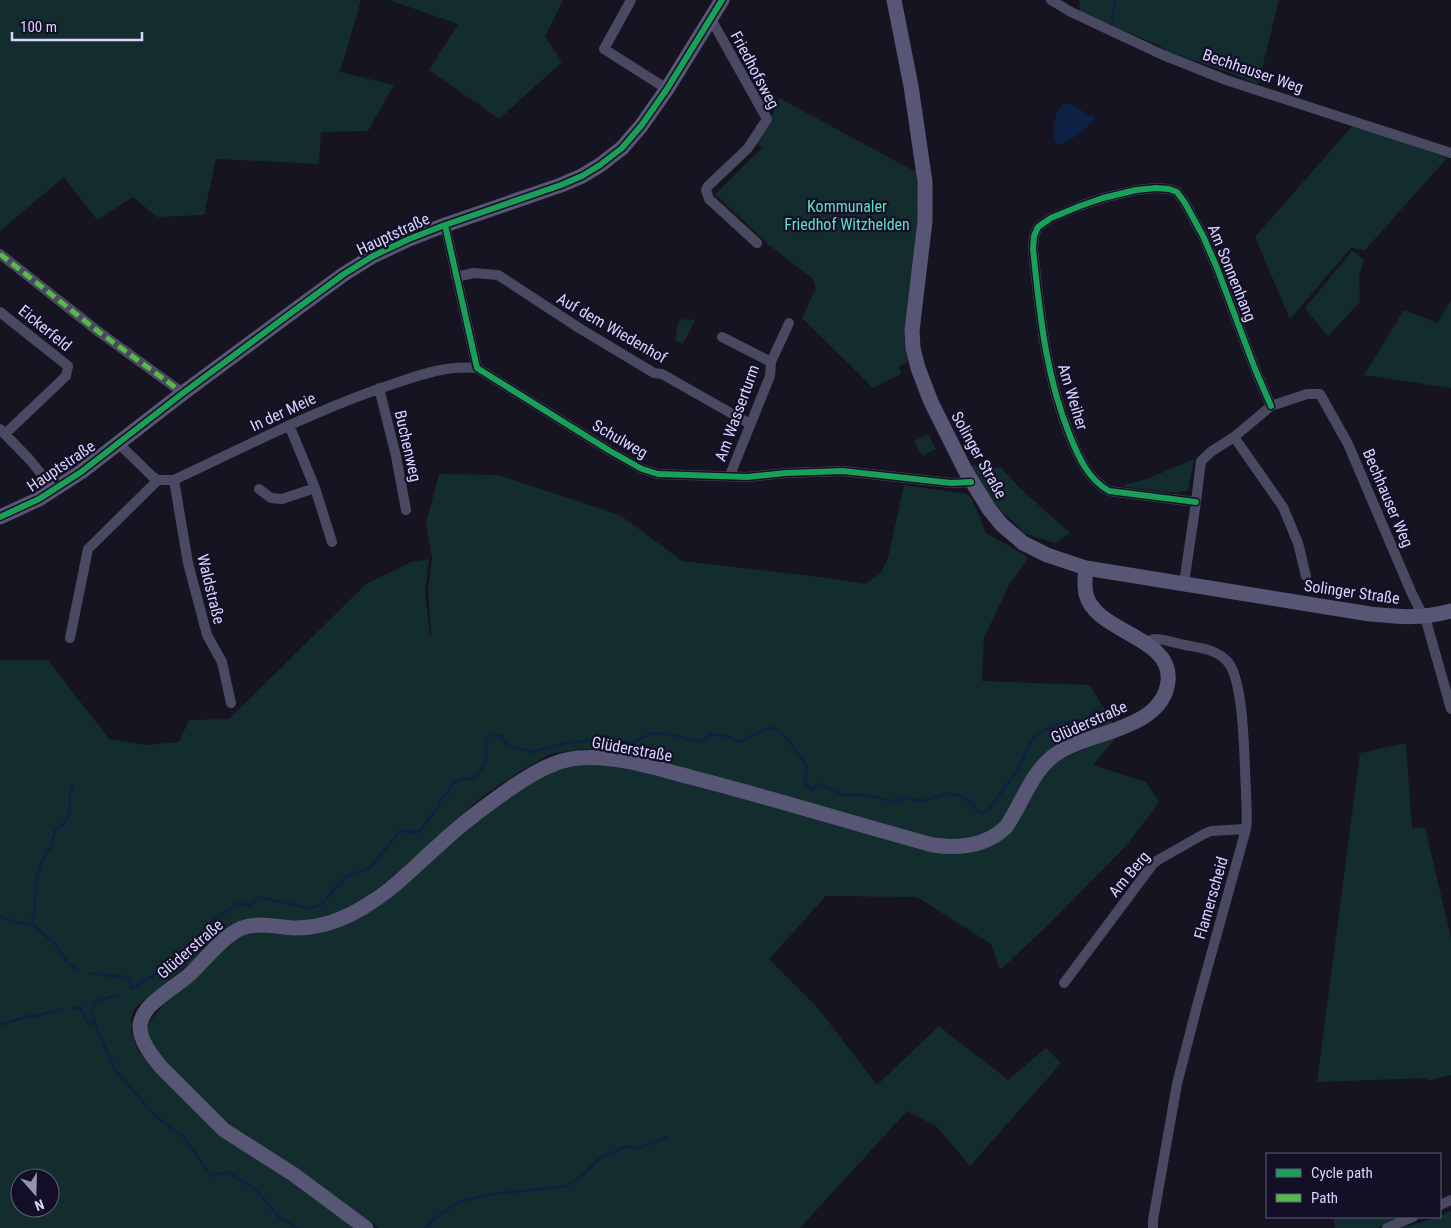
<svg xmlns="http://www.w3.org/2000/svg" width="1451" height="1228" font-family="'Roboto Condensed',sans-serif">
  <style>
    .green { fill: #132c2d; fill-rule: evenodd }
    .water { fill: #0d2144 }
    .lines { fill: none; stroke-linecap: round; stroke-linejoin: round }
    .stream { stroke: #0d2144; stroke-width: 2.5 }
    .street { stroke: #4a4962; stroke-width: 10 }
    .secondary { stroke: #575674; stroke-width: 15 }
    .quiet { stroke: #58b947; stroke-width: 5; stroke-dasharray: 10 5; stroke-linecap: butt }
    .cycleway-casing { stroke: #130f26; stroke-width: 9 }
    .cycleway { stroke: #1a9f57; stroke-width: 6 }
    .labels { text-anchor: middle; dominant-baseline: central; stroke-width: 4.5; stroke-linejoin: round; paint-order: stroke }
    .street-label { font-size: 16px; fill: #d9d4ff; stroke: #130f26 }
    .park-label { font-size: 16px; fill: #5fe0c0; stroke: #130f26 }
  </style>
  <rect width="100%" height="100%" fill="#161421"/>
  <!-- green -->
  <path class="green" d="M 0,0 L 361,0 L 340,72 L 394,85 L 368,131 L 321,132 L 319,164 L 216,159 L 204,215 L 157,217 L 133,197 L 97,220 L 64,177 L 0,231 Z
    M 389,0 L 563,0 L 545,36 L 562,62 L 499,119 L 429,70 L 458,24 Z
    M 1079,0 L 1279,0 L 1258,85 L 1238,76 L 1167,51 L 1158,45 L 1080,13 Z
    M 779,98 L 916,172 L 918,202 L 917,240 L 904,336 L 908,362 L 899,367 L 901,374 L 873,388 L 802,318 L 816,288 L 813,279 L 769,245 L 715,194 L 762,148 L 756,143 L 771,118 Z
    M 1354,124 L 1447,158 L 1365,250 L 1351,248 L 1290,319 L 1255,237 Z
    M 1352,251 L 1364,259 L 1359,276 L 1360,302 L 1328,336 L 1306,310 L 1306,307 Z
    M 1451,300 L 1451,388 L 1364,375 L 1404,310 L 1437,323 Z
    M 683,319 C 687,320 690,319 695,320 L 683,344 L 675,340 L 678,323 Z
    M 928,434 L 936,449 L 922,456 L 914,441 Z
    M 1194,459 L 1188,490 L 1176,493 L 1126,487 L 1123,485 L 1147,479 Z
    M 971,465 L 1001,468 L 1022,490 L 1070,533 L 1055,543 L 1026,534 L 995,505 Z
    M 439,474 L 498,475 L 620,515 L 682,561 L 820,577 L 866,584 L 881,573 L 888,558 L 904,485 L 967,494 L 972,499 L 986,533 L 1025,555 L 1028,559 L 1009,585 L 984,638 L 982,681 L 1090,685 L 1114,726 L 1066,742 L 1000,825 L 976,839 L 936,840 L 620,751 L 582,749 L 550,754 L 517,773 L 478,800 L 419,853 L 400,871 L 369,895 L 345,910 L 312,919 L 294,921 L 258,918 L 202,953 L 135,1008 L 131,1018 L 131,1031 L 138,1050 L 156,1072 L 285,1178 L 355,1228 L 0,1228 L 0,660 L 48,660 L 109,739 L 147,745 L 179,742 L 189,720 L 229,719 L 366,584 L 411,562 L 429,559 L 425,591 L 430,637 L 431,635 L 428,589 L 432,558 L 426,523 ZM 20,1178 L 50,1178 L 50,1208 L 20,1208 Z
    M 1119,734 L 1093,765 L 1146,782 L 1159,802 L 1126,846 L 1045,928 L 1000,970 L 991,944 L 917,897 L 826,896 L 769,959 L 817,1007 L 877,1085 L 939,1026 L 1008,1080 L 1046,1048 L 1061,1063 L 970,1166 L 936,1126 L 907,1111 L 800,1228 L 379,1228 L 312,1179 L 242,1137 L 158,1055 L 146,1031 L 150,1021 L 166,1001 L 225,947 L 240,936 L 261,930 L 340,925 L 480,817 L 537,779 L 566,766 L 589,762 L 624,766 L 975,850 L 1028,798 L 1054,762 Z
    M 1406,743 L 1412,829 L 1425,827 L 1451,938 L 1451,1075 L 1427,1081 L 1427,1078 L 1317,1082 L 1360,753 Z
    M 1451,1211 L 1451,1228 L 1401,1228 L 1440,1217 L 1440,1216 Z
    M 1334,1217 L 1404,1217 L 1378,1228 L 1335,1228 Z"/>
  <!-- water -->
  <path class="water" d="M 1065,103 C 1078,104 1083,115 1094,116 L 1095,119 C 1085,129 1072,142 1057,145 C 1050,133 1054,111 1065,103 Z"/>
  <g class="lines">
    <!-- stream -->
    <path class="stream" d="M 1112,24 L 1115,0
      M 0,916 L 11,921 L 35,926 L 54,943 L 68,963 L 78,970
      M 32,925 L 33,916 L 35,912 L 34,905 L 37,892 L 35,887 L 36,878 L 42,861 L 51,846 L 55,831 L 66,821 L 70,809 L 69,797 L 73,785
      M 91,973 C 99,974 106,976 113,976 C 125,976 130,975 132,989 L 169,965 L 206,931 L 208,924 L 238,903 L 249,906 L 259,897 L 308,908 L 321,905 L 335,888 L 348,876 L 370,868 L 400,831 L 419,832 L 438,808 L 441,798 L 448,793 L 451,785 L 460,780 L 475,778 L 486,762 L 486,740 L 490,734 L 501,736 L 508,746 L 532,752 L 565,743 L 595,740 L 607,742 L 634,742 L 652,733 L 675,735 L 697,742 L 708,738 L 709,734 L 727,736 L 739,742 C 749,738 759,731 769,728 C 782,726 800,757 807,767 L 804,782 L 811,790 L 820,784 L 843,795 L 867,795 L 895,802 L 905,798 L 924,801 L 948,793 L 964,797 L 979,812 L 986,812 L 993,804 L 1017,771 L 1031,741 L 1037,734 L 1062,722 L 1079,723 L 1099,709
      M 119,995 C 111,997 101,998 94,1003 L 92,1012 L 95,1024 L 115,1070 L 154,1114 L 169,1127 L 183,1136 L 211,1176 L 228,1172 L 255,1189 L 280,1218 L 298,1228
      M 73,1009 L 80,1007 L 88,1023 L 95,1024
      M 0,1025 L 28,1016 L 32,1017 L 61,1009
      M 425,1228 L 435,1218 L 459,1202 L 485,1195 L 567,1186 L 585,1173 L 599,1159 L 627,1146 L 637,1149 L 667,1137"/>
    <!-- street -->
    <path class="street" d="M 631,0 L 604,49 L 667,89
      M 1051,0 L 1071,12 L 1118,34 L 1163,55 L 1226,80 L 1451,153
      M 711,19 L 767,119 L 748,148 L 708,186 L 706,190 L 709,199 L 757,243
      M 445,225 L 477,368 L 610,451 L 642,469 L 658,474 L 747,477 L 786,473 L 843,471 L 951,483 L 971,482
      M 0,254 L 99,332 L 183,393
      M 456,277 L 474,273 L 498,275 L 579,328 L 654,373 L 662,374 L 750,424
      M 0,312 L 68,366 L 66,376 L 5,434
      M 722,337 L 771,362
      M 379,388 L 396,456 L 406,510
      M 0,429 L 30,460 L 54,490
      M 1234,437 L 1283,507 L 1298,543 L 1306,576
      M 118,443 L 153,477 L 158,480 L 174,480 C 247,446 319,408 396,383 C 422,374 449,365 477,368
      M 730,475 L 770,376 L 771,362 L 789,323
      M 174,480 L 188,563 L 207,635 L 222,662 L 231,703
      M 315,488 L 332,542
      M 259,489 L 271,498 L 282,499 L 315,488 L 289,425
      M 1196,502 L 1109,491 C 1088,479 1079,458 1070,436 C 1045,374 1040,314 1033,249 L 1034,236 L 1038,227 L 1051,218 L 1080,206 L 1103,198 L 1136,190 L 1156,188 L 1169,189 L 1177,192 L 1185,203 L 1203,236 L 1217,268 L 1255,369 L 1271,406
      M 1184,583 L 1196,502 L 1201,461 L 1212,451 L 1234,437 L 1271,406 L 1307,394 L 1320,394 L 1348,444 L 1412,594 L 1427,624 L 1451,709
      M 70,638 L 88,549 L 158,480
      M 1144,643 C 1147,642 1151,639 1155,639 C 1164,639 1175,643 1185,645 C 1199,648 1216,649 1227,661 C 1245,680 1244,763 1246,791 C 1246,804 1248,816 1246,829 L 1198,1002 L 1177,1084 L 1153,1220 L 1153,1228
      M 1064,983 L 1153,864 L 1158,860 L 1204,834 L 1211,831 L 1246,829
      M 1440,1205 L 1451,1200
      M 1387,1228 L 1413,1217"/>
    <!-- secondary -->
    <path class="secondary" d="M 894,0 L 911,86 L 925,182 L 925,221 L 912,331 L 913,348 L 918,368 L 931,402 L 965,470 L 989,509 L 1002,525 L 1023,543 L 1047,555 L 1086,568 L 1370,614 C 1401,617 1420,619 1451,611
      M 0,517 L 39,499 L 81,472 L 183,393 L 295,310 L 344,274 L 373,256 L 409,239 L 445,225 L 561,185 L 582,176 L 600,165 L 622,148 L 641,126 L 667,89 L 722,0
      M 366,1228 L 293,1174 L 224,1130 L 161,1067 C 152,1056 139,1040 140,1025 C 141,1018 144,1013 148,1008 C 160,995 176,986 189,975 C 204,961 224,935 242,928 C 259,922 277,927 294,928 C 321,928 348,918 370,903 C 396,887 416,865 439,845 C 462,823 488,804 514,786 C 533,773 555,760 578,758 C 616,755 655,768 690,777 C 772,798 852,823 933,845 C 960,849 986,846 1006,827 C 1022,804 1030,775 1052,757 C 1083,731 1163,732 1168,681 C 1173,636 1095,633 1086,594 C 1084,585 1085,576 1086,568"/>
    <!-- quiet -->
    <path class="quiet" d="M 0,254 L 99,332 L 183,393"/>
    <defs>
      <path id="cycleway" d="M 445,225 L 477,368 L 610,451 L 642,469 L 658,474 L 747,477 L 786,473 L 843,471 L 951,483 L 971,482
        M 1196,502 L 1109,491 C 1088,479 1079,458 1070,436 C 1045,374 1040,314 1033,249 L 1034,236 L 1038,227 L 1051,218 L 1080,206 L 1103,198 L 1136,190 L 1156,188 L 1169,189 L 1177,192 L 1185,203 L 1203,236 L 1217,268 L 1255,369 L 1271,406
        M 0,517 L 39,499 L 81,472 L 183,393 L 295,310 L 344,274 L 373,256 L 409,239 L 445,225 L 561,185 L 582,176 L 600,165 L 622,148 L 641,126 L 667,89 L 722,0"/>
    </defs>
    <!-- cycleway casing -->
    <use href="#cycleway" class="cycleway-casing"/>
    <!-- cycleway -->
    <use href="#cycleway" class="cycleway"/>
  </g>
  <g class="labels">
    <!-- street labels -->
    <g class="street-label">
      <text transform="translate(755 70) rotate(62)">Friedhofsweg</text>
      <text transform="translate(1253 71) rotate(19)">Bechhauser Weg</text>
      <text transform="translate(393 234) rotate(-25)">Hauptstraße</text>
      <text transform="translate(1232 273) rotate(68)">Am Sonnenhang</text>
      <text transform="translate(45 328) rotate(39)">Eickerfeld</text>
      <text transform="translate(612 328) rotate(30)">Auf dem Wiedenhof</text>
      <text transform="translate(1073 397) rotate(73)">Am Weiher</text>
      <text transform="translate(283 412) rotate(-25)">In der Meie</text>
      <text transform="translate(737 413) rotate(-70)">Am Wasserturm</text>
      <text transform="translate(620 439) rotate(30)">Schulweg</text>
      <text transform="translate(408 446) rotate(77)">Buchenweg</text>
      <text transform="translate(979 455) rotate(61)">Solinger Straße</text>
      <text transform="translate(61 466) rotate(-34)">Hauptstraße</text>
      <text transform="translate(1388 498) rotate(67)">Bechhauser Weg</text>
      <text transform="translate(211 589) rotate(76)">Waldstraße</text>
      <text transform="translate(1352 592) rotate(8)">Solinger Straße</text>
      <text transform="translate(1089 722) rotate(-24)">Glüderstraße</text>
      <text transform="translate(632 749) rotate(10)">Glüderstraße</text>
      <text transform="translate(1129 874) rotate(-50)">Am Berg</text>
      <text transform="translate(1211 898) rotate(-74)">Flamerscheid</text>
      <text transform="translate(190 949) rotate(-41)">Glüderstraße</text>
    </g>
    <!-- park labels -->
    <g class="park-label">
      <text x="847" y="206">Kommunaler<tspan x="847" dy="18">Friedhof Witzhelden</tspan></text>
    </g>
  </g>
  <!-- legend -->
  <rect x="1266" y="1153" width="175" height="65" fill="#130f26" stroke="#625e7d"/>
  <rect x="1276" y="1169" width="25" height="8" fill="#1a9f57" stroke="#625e7d"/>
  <text x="1311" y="1178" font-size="15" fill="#d9d4ff">Cycle path</text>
  <rect x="1276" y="1194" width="25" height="8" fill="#58b947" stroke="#625e7d"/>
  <text x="1311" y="1203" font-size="15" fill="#d9d4ff">Path</text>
  <!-- north arrow -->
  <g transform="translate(35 1193) rotate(160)"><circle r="24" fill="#130f26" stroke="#625e7d"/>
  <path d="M0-4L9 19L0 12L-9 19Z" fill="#9591b1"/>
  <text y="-8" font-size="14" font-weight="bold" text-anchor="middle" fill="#d9d4ff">N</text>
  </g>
  <!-- scale -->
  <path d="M12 32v8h130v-8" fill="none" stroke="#d9d4ff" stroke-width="2.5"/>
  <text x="20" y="32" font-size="15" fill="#d9d4ff" stroke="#130f26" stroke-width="4" paint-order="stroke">100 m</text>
</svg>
